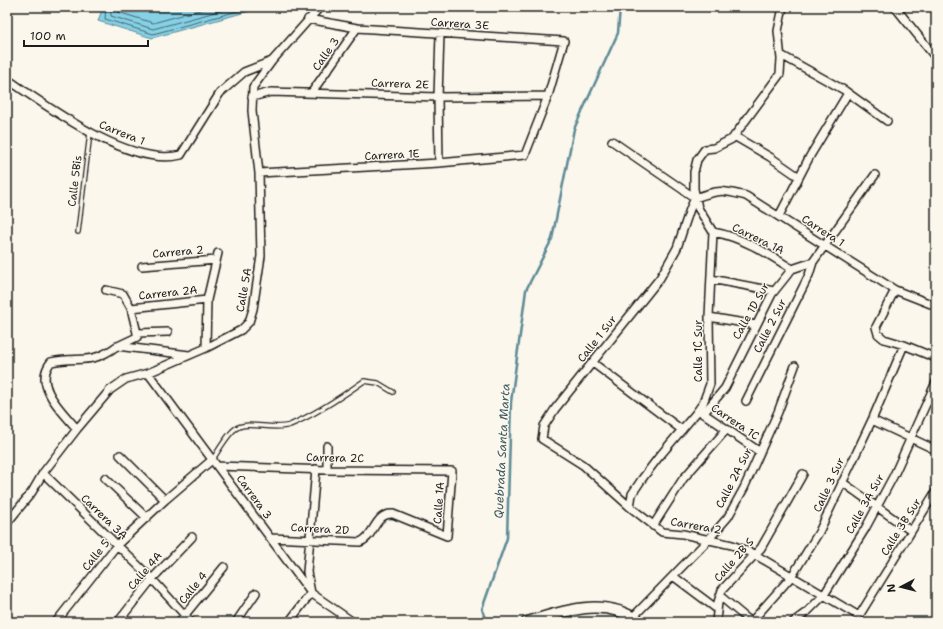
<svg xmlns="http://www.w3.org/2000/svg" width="943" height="629" font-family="'Shantell Sans',sans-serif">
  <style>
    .built { fill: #f5e4d3 }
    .water { fill: #86d1e6; stroke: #5c8995 }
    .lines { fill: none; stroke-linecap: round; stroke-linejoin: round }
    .shore { stroke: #46646d; stroke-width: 1 }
    .stream { stroke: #5c8995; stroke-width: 2.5 }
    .service-casing { stroke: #1c1c1c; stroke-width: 6 }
    .minor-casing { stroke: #1c1c1c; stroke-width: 10 }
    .secondary-casing { stroke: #1c1c1c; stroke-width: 13 }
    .service { stroke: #fbf7ec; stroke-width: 3.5 }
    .minor { stroke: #fbf7ec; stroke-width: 7 }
    .secondary { stroke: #fbf7ec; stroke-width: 10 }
    .labels { text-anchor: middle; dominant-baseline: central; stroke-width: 3; stroke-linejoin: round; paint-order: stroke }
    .street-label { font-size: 11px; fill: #1c1c1c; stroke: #fbf7ec }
    .water-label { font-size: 12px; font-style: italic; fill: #415b63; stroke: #fbf7ec }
  </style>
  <rect width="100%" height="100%" fill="#fbf7ec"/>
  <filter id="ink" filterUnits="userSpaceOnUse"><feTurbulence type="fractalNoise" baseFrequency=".025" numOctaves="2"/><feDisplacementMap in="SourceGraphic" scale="8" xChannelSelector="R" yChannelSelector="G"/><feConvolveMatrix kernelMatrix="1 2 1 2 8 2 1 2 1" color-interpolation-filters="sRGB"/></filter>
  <g filter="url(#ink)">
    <!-- built -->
    <path class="built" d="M 602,617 L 620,622 L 576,622 L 590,619 Z"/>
    <!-- water -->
    <path class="water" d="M 103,7 L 264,7 L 152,38 L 98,21 Z"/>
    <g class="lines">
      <!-- shore -->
      <path class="shore" d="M 106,7 L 105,19 L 153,34 L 253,7
        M 111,7 L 111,16 L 153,29 L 234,7
        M 117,7 L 118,12 L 153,23 L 211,7"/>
      <!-- stream -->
      <path class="stream" d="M 486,622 L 482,609 L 507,538 L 511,402 L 526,290 L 552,239 L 574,129 L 618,33 L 620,7"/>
      <defs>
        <path id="service" d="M 78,232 L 90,133
          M 213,459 C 218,451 228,434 235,429 C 248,420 273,431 290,425 C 316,414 340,398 364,381 L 378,383 L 393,392"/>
        <path id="minor" d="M 895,7 L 936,58
          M 781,55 L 844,90 L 887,121
          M 7,79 C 48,107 130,168 181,155 L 220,93 L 244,72 L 272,61
          M 312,92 L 357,28
          M 252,97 L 271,92 L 438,97 L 548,96
          M 734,136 L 770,157 L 799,177
          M 612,141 L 695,198
          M 439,163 L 438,97 L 440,34
          M 259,173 L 439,163 L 525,155 L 548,96 L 564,41 L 357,28 L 308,19
          M 695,198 L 690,209 L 677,248 L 660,278 L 555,409 L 544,426 L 542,439 L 583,465 L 630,507 L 662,532 L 683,534 L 732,545 L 754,554 L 859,616 L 936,491
          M 695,198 C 719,189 722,190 746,196 L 895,290 L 936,306
          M 779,216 L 810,156 L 848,93
          M 713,232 C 742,237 767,253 792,269
          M 142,266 L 216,260
          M 711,279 L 774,291
          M 106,290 L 123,294 L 131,308 L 137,333 L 137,337 L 118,346
          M 895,290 L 876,327 L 878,334 L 884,339 L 904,345 L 936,358
          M 131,308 L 207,300
          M 709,317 L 756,325
          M 137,333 L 168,332
          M 206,348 L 207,300 L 218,253
          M 593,363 L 682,430
          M 148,373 L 311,593 L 353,622
          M 746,401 L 809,275 L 813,262
          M 700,411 L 760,452
          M 703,414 L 725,388 L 772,294 L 792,269 L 813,262 L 875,175
          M 872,420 L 936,450
          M 77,429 C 63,412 32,385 51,362 C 80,355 88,367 117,346 L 189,355
          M 120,455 L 165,500
          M 218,466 L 327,470 L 452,471 L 447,536 L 393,514 C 374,513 375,537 360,542 L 271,538
          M 327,470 L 327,446
          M 43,473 L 152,579 L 191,622
          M 105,478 L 147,518
          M 842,482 L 911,531
          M 630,507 L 632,494 L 642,479 L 658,458 L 696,413 L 703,403 L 710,384 L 709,317 L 713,232 L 698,208 L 694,189 L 694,172 L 697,160 L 705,149 L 714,148 L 732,139 L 780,74 L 781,59 L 778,31 L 783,7
          M 7,523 L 32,492 L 43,473 L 77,429 L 110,390 L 126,379 L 148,373 L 206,348 L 241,330 L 249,322 L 253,309 L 261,256 L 259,173 L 252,111 L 253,87 L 272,61 L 320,7
          M 653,526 L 683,479 L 726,430
          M 673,576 L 717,609
          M 720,596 L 751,622
          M 633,617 L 709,539 L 728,517 L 744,488 L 778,412 L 795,366
          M 56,622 L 117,545 L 165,500 L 213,459
          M 118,622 L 152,579 L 192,537
          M 179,622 L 224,567
          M 236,622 L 256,593
          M 289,622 L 311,593 L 307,572 L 316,469
          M 716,622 L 718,602 L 722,590 L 761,548 L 803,474
          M 751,622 L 792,576 L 819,532 L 872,420 L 904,345
          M 793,622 L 808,611 L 824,595 L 865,529 L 894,475 L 936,382"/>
        <path id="secondary" d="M 527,622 C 566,611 604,596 640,622"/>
      </defs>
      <!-- service casing -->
      <use href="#service" class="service-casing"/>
      <!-- minor casing -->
      <use href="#minor" class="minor-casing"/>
      <!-- secondary casing -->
      <use href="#secondary" class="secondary-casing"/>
      <!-- service -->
      <use href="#service" class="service"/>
      <!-- minor -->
      <use href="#minor" class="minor"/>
      <!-- secondary -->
      <use href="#secondary" class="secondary"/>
    </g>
  </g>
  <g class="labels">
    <!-- street labels -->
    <g class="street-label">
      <text transform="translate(460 24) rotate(4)">Carrera 3E</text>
      <text transform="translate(326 54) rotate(-55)">Calle 3</text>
      <text transform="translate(400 84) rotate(2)">Carrera 2E</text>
      <text transform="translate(122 133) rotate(22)">Carrera 1</text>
      <text transform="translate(392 155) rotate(-3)">Carrera 1E</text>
      <text transform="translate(75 181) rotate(-83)">Calle 5Bis</text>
      <text transform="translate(823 231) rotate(33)">Carrera 1</text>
      <text transform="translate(758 239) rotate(26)">Carrera 1A</text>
      <text transform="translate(178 252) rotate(-5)">Carrera 2</text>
      <text transform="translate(244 290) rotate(-80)">Calle 5A</text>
      <text transform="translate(168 293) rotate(-6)">Carrera 2A</text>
      <text transform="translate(751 311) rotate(-61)">Calle 1D Sur</text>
      <text transform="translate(770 326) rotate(-63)">Calle 2 Sur</text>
      <text transform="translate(597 339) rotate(-52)">Calle 1 Sur</text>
      <text transform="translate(698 351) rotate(-90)">Calle 1C Sur</text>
      <text transform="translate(735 422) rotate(34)">Carrera 1C</text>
      <text transform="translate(335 458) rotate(1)">Carrera 2C</text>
      <text transform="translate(734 478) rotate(-63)">Calle 2A Sur</text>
      <text transform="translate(829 485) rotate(-65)">Calle 3 Sur</text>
      <text transform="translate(254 497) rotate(54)">Carrera 3</text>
      <text transform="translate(439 503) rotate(-86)">Calle 1A</text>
      <text transform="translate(865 504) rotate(-61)">Calle 3A Sur</text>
      <text transform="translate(104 517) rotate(44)">Carrera 3A</text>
      <text transform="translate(696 526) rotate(10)">Carrera 2</text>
      <text transform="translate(901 527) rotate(-58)">Calle 3B Sur</text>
      <text transform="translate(320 529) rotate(3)">Carrera 2D</text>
      <text transform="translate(96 555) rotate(-51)">Calle 5</text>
      <text transform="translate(734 560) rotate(-49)">Calle 2B S</text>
      <text transform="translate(145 571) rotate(-49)">Calle 4A</text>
      <text transform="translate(193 588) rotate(-51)">Calle 4</text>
    </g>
    <!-- water labels -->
    <g class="water-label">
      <text transform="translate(502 451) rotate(-87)">Quebrada Santa Marta</text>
    </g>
  </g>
  <!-- margin -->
  <rect width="943" height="629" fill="none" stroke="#fbf7ec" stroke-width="24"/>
  <rect x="12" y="12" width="919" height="605" fill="none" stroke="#1c1c1c" stroke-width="1.5" filter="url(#ink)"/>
  <!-- north arrow -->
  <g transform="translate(901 587) rotate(263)" stroke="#fbf7ec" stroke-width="3" paint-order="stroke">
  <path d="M0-3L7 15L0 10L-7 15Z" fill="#1c1c1c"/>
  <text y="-6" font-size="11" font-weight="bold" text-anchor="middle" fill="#1c1c1c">N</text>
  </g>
  <!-- scale -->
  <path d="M24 40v6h124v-6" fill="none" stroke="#1c1c1c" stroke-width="2"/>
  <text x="30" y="40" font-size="12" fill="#1c1c1c" stroke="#fbf7ec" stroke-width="3" paint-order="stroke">100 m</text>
</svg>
